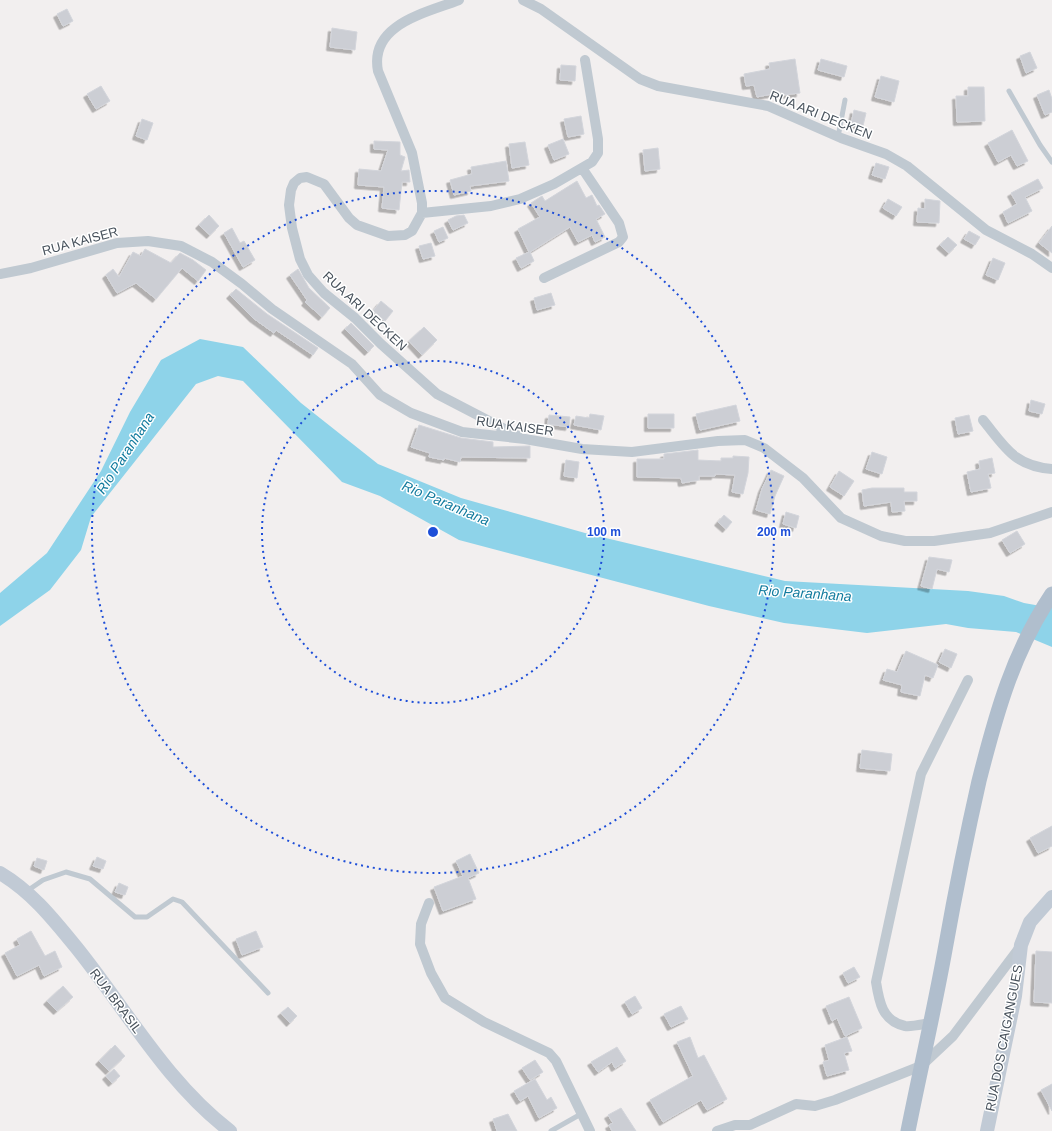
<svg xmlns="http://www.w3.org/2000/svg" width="1052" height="1131" font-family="Helvetica,sans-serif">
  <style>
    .water { fill: #8ed3e9 }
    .building { fill: #ccced4; stroke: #d3d5db; filter: url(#shadow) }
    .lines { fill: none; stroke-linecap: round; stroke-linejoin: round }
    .lane { stroke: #c0c9d1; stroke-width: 5 }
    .street { stroke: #c0c9d1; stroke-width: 10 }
    .secondary { stroke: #c1cad5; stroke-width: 14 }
    .primary { stroke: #b0becd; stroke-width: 15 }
    .ring { fill: none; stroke: #1d4ed8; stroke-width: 2; stroke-dasharray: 2 4 }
    .labels { text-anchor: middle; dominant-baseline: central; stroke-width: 3; stroke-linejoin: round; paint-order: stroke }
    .street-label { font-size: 13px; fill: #48525c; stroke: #fff }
    .water-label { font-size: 14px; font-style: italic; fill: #127b9e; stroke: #fff }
    .centre { fill: #1d4ed8; stroke: #fff; stroke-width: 2 }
    .ring-label { font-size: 12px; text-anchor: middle; font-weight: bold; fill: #1d4ed8; stroke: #fff; stroke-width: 3; stroke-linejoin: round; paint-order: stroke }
  </style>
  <defs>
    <filter id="shadow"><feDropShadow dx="-3.5" dy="3.5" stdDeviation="0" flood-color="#0004"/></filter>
  </defs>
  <rect width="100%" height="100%" fill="#f2efef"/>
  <!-- water -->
  <path class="water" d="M 200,339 L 243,347 L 301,403 L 378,464 L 461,498 L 585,533 L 785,581 L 968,591 L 1004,596 L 1024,603 L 1052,608 L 1052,647 L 1016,632 L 968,628 L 946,624 L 867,633 L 784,623 L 709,606 L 459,540 L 380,496 L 342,482 L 243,381 L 218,376 L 196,384 L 91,517 L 81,550 L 50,590 L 0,626 L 0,593 L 47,553 L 101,471 L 130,412 L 161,360 Z"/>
  <!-- building -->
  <path class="building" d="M 67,9 L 73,21 L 63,26 L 57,14 Z
    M 332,28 L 357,32 L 355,50 L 330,47 Z
    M 1030,52 L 1037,68 L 1026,73 L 1020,56 Z
    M 795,59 L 800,93 L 782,95 L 782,92 L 757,97 L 754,85 L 746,86 L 744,74 L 770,69 L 769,63 Z
    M 821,59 L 847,66 L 844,77 L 818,70 Z
    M 561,65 L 576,66 L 575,81 L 560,80 Z
    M 881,76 L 899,81 L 894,102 L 875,97 Z
    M 101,86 L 110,101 L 96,109 L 87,94 Z
    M 968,87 L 984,87 L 985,121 L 957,122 L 956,96 L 968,96 Z
    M 1049,90 L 1052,99 L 1052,112 L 1045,115 L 1037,95 Z
    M 854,110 L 866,113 L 863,126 L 851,124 Z
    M 581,116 L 584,134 L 568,137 L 564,119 Z
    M 142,119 L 153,123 L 147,140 L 136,136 Z
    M 1012,130 L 1028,161 L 1017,166 L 1011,155 L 998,162 L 988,143 Z
    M 563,139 L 569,154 L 554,160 L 548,145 Z
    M 374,141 L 400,142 L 400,155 L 405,157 L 401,171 L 409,170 L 410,182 L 402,182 L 399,210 L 382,208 L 384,187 L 358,185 L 359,169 L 381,171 L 388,150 L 374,149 Z
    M 525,142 L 529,165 L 512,168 L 509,144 Z
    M 658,148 L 660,169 L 645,171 L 643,150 Z
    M 506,161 L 509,181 L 470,186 L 471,191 L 454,195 L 450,180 L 472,174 L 471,167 Z
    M 876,163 L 889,167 L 885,179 L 872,175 Z
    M 1038,179 L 1043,188 L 1025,197 L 1032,211 L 1008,223 L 1003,212 L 1017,204 L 1011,193 Z
    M 577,181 L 586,198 L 592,195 L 597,206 L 599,205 L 605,214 L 596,219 L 605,237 L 595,242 L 592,235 L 578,242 L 570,227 L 530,252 L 534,261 L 521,268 L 516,258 L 529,252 L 518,229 L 540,217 L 531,203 L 542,196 L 545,201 Z
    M 888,199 L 902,207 L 896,216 L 883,208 Z
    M 925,199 L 940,201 L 939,223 L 917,222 L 918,208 L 925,209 Z
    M 209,215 L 219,226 L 210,235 L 199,225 Z
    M 464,215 L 468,223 L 453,230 L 448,220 L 456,216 Z
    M 1052,226 L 1052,253 L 1039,243 Z
    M 443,227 L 448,238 L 439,242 L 434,231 Z
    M 232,228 L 240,243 L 244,241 L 255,260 L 243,267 L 224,233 Z
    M 969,231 L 980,237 L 975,245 L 964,239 Z
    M 948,237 L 957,245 L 949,253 L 940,245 Z
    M 431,243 L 435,256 L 423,259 L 419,246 Z
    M 145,249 L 171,263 L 180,253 L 193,260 L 206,270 L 198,281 L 182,268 L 156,299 L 136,283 L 117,293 L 106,275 L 113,269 L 119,277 L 133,252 L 141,256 Z
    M 993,258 L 1005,263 L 998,280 L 986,275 Z
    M 298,269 L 309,288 L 330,308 L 322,317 L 305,302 L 307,300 L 290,275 Z
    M 236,289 L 267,314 L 318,348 L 313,355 L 276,330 L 274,333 L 253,318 L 230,295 Z
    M 551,293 L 555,305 L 537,310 L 534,298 Z
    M 381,301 L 393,311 L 385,321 L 373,311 Z
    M 351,323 L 374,346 L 368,352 L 345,329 Z
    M 424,327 L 437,340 L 422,355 L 409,341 Z
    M 1031,400 L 1045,404 L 1042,414 L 1029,411 Z
    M 736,405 L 740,421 L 700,430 L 696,414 Z
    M 590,414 L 604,416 L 601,430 L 574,425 L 576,416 L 589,418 Z
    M 648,414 L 674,414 L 674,428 L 648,428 Z
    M 549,415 L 570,417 L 569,427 L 548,424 Z
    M 969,415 L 973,431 L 958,434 L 955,418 Z
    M 419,425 L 461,438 L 493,442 L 493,447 L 530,446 L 530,458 L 461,457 L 460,462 L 444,458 L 444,460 L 429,457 L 430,453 L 411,447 Z
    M 698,450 L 698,460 L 721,461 L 721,458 L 733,458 L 733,456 L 749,457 L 748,473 L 743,494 L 732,492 L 735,475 L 715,474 L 715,476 L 699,476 L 699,480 L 682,483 L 681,478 L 637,477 L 637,459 L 664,459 L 664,454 Z
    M 872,452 L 887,457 L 882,474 L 866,469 Z
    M 992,458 L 995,473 L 988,474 L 991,488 L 971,492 L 967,472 L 980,469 L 979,461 Z
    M 566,460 L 579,462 L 577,478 L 564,476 Z
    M 771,470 L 784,476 L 775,496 L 770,514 L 756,510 L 762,489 Z
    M 839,471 L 854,481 L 844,496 L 830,487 Z
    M 872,488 L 904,488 L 904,492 L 917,492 L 917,501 L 904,501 L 905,511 L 892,512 L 891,502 L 864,506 L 862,490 Z
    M 786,512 L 799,516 L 796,528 L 783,524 Z
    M 724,515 L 732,522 L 726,529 L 718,522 Z
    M 1017,531 L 1025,544 L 1010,553 L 1002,540 Z
    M 929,557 L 952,560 L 949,572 L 937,569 L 932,589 L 921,586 Z
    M 945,649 L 957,654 L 951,668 L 939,662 Z
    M 906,651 L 938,665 L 933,678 L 925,675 L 920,696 L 901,692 L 902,685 L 883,680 L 887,669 L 897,672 Z
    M 862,750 L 892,754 L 890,771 L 860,768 Z
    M 1052,826 L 1052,846 L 1038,853 L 1030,838 Z
    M 470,854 L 479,873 L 468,878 L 476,899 L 443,911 L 434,887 L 463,876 L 456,861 Z
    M 97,857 L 106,861 L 103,869 L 93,866 Z
    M 37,858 L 47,861 L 44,870 L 34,866 Z
    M 119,883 L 128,887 L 125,895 L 115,892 Z
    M 31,931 L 45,956 L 55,951 L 62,967 L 44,976 L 39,965 L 17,976 L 5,953 L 20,945 L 17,939 Z
    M 256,931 L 263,947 L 242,955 L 236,939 Z
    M 1036,951 L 1052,952 L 1052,1003 L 1034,1002 Z
    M 854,967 L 860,977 L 848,983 L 843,973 Z
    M 63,986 L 73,997 L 57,1011 L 47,1001 Z
    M 635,996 L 642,1008 L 632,1014 L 625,1002 Z
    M 849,997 L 862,1028 L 845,1036 L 837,1018 L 832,1021 L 826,1006 Z
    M 681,1006 L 688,1019 L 671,1027 L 664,1014 Z
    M 288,1007 L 297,1016 L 290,1023 L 281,1013 Z
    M 690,1037 L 698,1058 L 704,1055 L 727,1099 L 707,1110 L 701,1100 L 663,1122 L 650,1100 L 693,1076 L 677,1042 Z
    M 847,1037 L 852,1051 L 844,1053 L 849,1070 L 827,1076 L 823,1062 L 829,1060 L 825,1045 Z
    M 115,1045 L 125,1056 L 109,1071 L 99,1061 Z
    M 617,1047 L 626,1061 L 615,1068 L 612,1062 L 598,1072 L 591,1062 Z
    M 535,1060 L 543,1072 L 530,1080 L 522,1068 Z
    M 114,1069 L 120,1076 L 112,1083 L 106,1076 Z
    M 535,1079 L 547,1100 L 551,1097 L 557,1108 L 539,1118 L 528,1096 L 520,1101 L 514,1091 Z
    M 1052,1084 L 1052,1111 L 1041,1090 Z
    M 621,1108 L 636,1131 L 612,1131 L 609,1125 L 613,1123 L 608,1115 Z
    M 508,1114 L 517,1131 L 497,1131 L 493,1119 Z"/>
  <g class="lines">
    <!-- lane -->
    <path class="lane" d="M 1009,91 L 1040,145 L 1052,162
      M 838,137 L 845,100
      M 27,891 L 43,880 L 66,872 L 90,879 L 135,917 L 147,917 L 173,899 L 182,902 L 268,993
      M 551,1131 L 581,1114"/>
    <!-- street -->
    <path class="street" d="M 459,0 C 426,13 369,24 378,71 L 412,153 L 422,203 L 422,213 L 412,231 L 405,235 L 388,236 L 357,225 L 349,218 L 324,184 L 307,177 L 300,178 L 294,183 L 291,190 L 289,205 L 292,228 L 300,259 L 308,275 L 324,293 L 355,318 L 381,344 L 437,394 L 518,436
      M 523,0 L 541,9 L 640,79 L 658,86 L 768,106 L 841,138 L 886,154 L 907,166 L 986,230 L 1032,254 L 1052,268
      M 422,213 L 491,206 L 520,199 L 554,184 L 592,162 L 598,153 L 598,139 L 585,60
      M 0,274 L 31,268 L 117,243 L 148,241 L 181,246 L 212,262 L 242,284 L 272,309 L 352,364 L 380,395 L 411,413 L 462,432 L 525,439 L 582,449 L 632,452 L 718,441 L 745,440 L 764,448 L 803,478 L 841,518 L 881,536 L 905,541 L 934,541 L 990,533 L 1052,512
      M 544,278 L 619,242 L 623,237 L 619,223 L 582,168
      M 983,420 C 1005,447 1014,466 1052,469
      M 429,903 L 421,924 L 420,944 L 431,973 L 445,998 L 484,1022 L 549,1053 L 556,1061 L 590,1131
      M 930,1023 C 923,1024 912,1027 905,1026 C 882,1021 879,1001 876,982 L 921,774 L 968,680
      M 717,1131 L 735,1125 L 750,1125 L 796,1104 L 815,1106 L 835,1100 L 921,1066 L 953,1036 L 1020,947"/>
    <!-- secondary -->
    <path class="secondary" d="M 0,873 C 32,892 53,919 76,947 C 126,1009 166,1082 230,1131
      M 987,1131 L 1015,996 L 1021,945 L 1030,922 L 1052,897"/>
    <!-- primary -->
    <path class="primary" d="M 908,1131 C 920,1071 934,1011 945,950 C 955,894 966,838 979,781 C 996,714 1013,652 1052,594"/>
  </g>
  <!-- distance rings -->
  <g class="ring">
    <circle cx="433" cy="532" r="171"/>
    <circle cx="433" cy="532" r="341"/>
  </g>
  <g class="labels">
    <!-- street labels -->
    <g class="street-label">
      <text transform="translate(821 115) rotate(22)">RUA ARI DECKEN</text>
      <text transform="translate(80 241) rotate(-15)">RUA KAISER</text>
      <text transform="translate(365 311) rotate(43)">RUA ARI DECKEN</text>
      <text transform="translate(515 426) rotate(8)">RUA KAISER</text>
      <text transform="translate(116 1001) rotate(53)">RUA BRASIL</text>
      <text transform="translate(1004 1038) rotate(-79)">RUA DOS CAIGANGUES</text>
    </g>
    <!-- water labels -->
    <g class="water-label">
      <text transform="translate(125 453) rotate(-57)">Rio Paranhana</text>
      <text transform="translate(446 503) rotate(23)">Rio Paranhana</text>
      <text transform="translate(805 593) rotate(4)">Rio Paranhana</text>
    </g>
  </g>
  <circle cx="433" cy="532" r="6" class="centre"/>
  <g class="ring-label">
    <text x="604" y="536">100 m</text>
    <text x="774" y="536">200 m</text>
  </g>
</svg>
